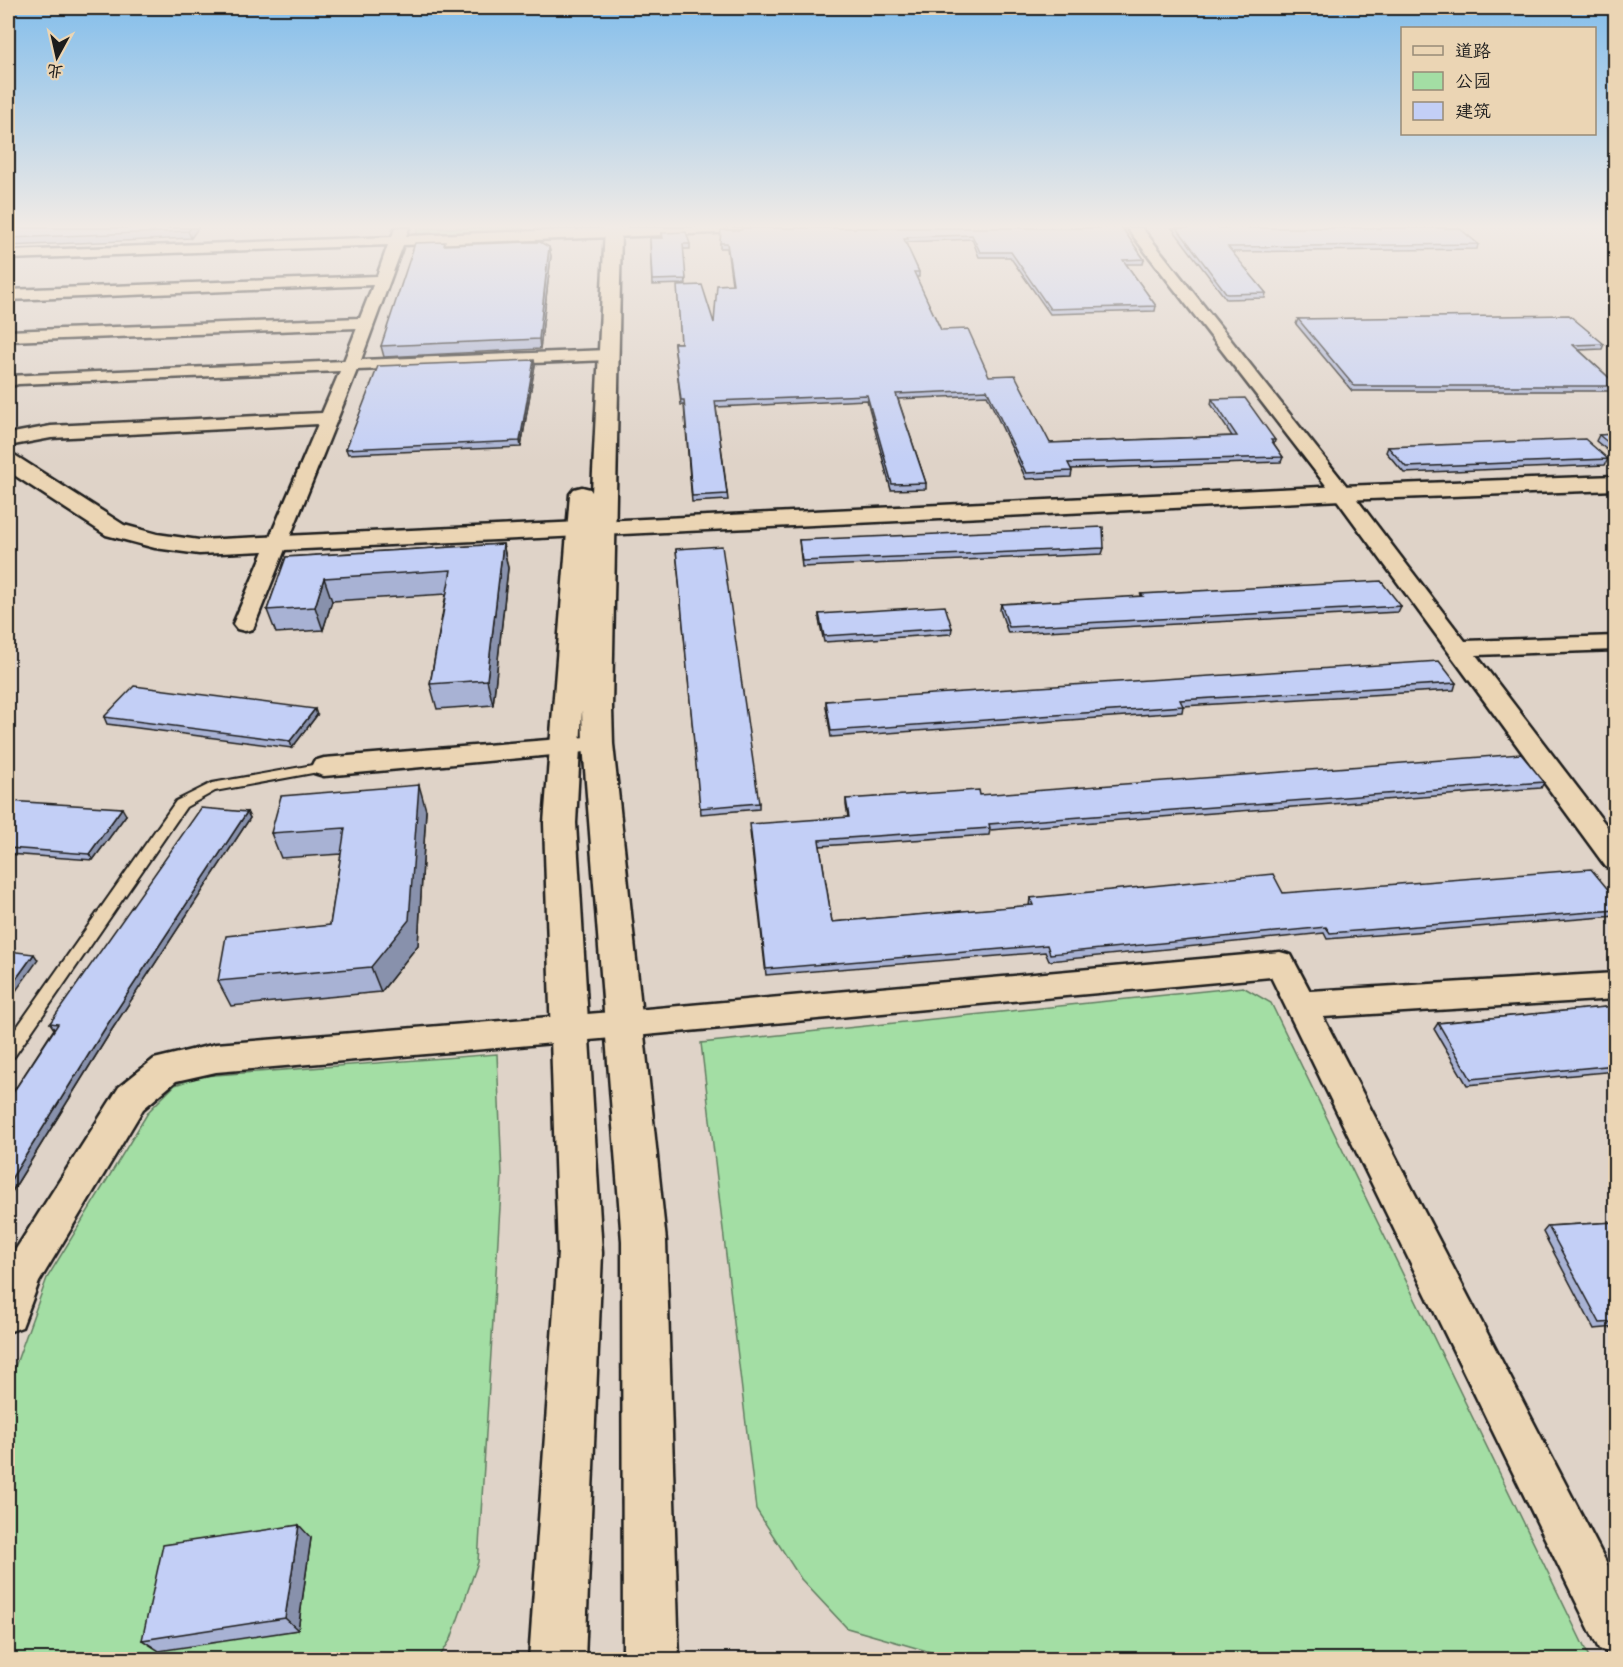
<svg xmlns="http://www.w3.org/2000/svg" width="1623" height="1667" font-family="Caveat,'LXGW WenKai TC',sans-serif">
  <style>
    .green { fill: #a3dea4; stroke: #607d60; stroke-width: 1.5 }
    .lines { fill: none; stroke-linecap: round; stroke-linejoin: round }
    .service-casing { stroke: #1c1c1c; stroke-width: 4 }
    .minor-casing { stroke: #1c1c1c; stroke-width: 5 }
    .tertiary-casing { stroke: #1c1c1c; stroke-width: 5 }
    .trunk-casing { stroke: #1c1c1c; stroke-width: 5 }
    .service { fill: #ebd5b4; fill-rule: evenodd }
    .minor { fill: #ebd5b4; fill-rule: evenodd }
    .tertiary { fill: #ebd5b4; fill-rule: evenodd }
    .trunk { fill: #ebd5b4; fill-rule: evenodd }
    .wall { fill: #a8b2d4; stroke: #1c1c1c; stroke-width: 1.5 }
    .shaded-wall { fill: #8891ac; stroke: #1c1c1c; stroke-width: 1.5 }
    .building { fill: #c3cff6; stroke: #1c1c1c; stroke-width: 1.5 }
  </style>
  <rect width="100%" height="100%" fill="#dfd3c8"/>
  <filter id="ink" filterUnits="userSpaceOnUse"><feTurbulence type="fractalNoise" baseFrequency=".0167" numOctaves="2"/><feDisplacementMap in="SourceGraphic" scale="12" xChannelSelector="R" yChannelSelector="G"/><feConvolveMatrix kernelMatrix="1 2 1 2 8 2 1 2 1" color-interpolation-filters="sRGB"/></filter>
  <g filter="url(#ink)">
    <!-- green -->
    <path class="green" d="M 418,228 L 519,228 L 530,230 L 416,236 Z
      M 1243,987 L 1271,1003 L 1590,1659 L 1024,1660 L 941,1655 L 847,1628 L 801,1579 L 756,1509 L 701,1043 Z
      M 497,1054 L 502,1175 L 478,1562 L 451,1639 L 438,1659 L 8,1659 L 8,1386 L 47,1278 L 149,1111 L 175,1085 L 202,1076 Z"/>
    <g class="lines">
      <defs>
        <path id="service" d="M 324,763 L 329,764 L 330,767 L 329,770 L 215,791 L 186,807 L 14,1057 L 8,1058 L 8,1040 L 176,801 L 212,783 Z"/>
        <path id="minor" d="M 395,228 L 409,228 L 406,236 L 617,228 L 748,228 L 741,232 L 403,245 L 361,360 L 608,350 L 616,355 L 608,360 L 357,370 L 253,629 L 245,631 L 237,629 L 233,624 L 318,424 L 51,438 L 8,446 L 8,434 L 51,426 L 322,413 L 340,371 L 18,384 L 8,387 L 8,376 L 344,361 L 357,328 L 8,341 L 8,331 L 360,318 L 373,285 L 8,300 L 8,290 L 377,276 L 388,245 L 8,259 L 8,251 L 392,237 Z
          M 1127,228 L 1142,228 L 1349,489 L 1465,641 L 1616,636 L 1616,650 L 1476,655 L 1616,838 L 1616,870 L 1606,867 L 1335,497 Z
          M 598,736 L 607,738 L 611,744 L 607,750 L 324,776 L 314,773 L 311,767 L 314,761 L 324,758 Z
          M 1280,952 L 1291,955 L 1310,991 L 1616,973 L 1616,999 L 1323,1017 L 1616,1581 L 1616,1656 L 1599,1649 L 1271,977 L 624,1037 L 216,1072 L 176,1081 L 143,1109 L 39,1282 L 22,1327 L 8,1332 L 9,1260 L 119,1087 L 154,1059 L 216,1044 L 624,1011 Z"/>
        <path id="tertiary" d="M 8,454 L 16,456 L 124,525 L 157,534 L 199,540 L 1342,486 L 1616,476 L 1616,490 L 1342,500 L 199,554 L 155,548 L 106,535 L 8,471 Z"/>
        <path id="trunk" d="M 605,228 L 621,228 L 612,708 L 613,744 L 666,1241 L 679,1660 L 623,1660 L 622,1241 L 583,744 L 582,710 L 576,823 L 602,1253 L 585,1660 L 529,1660 L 558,1253 L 544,823 L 570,494 L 574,489 L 582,487 L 590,489 L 592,492 Z"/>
      </defs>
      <!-- service casing -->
      <use href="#service" class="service-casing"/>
      <!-- minor casing -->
      <use href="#minor" class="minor-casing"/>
      <!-- tertiary casing -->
      <use href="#tertiary" class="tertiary-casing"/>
      <!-- trunk casing -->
      <use href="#trunk" class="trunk-casing"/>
      <!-- service -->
      <use href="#service" class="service"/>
      <!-- minor -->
      <use href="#minor" class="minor"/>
      <!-- tertiary -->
      <use href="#tertiary" class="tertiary"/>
      <!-- trunk -->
      <use href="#trunk" class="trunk"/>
    </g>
    <!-- wall -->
    <path class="wall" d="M 8,228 L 198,228 L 191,238 L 8,246 Z
      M 1122,228 L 1144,259 L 1143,264 L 1126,264 L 1156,306 L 1155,311 L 1050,314 L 1010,257 L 979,257 L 972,239 L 907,242 L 907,244 L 906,244 L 919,272 L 919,277 L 916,277 L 941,330 L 989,376 L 1050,443 L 1232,436 L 1211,404 L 1212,399 L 1275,440 L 1274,444 L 1283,457 L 1281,462 L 1071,469 L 1072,471 L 1071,477 L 1026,479 L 987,395 L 898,399 L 926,483 L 926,489 L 891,490 L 867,400 L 716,407 L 728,500 L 692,502 L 684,405 L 681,405 L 674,343 L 681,343 L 714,323 L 732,284 L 727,248 L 720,248 L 720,243 L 741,230 Z
      M 1172,228 L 1459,228 L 1478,244 L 1477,249 L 1231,252 L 1266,293 L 1265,298 L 1226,299 Z
      M 662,233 L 690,244 L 690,249 L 683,249 L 686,284 L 652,285 L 650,238 L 662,238 Z
      M 445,245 L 549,247 L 551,256 L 540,349 L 384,357 L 381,346 Z
      M 1298,319 L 1604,344 L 1602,349 L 1579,350 L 1616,384 L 1616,389 L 1615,391 L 1352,391 L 1296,324 Z
      M 535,365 L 521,447 L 348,454 L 346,449 Z
      M 1616,434 L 1616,457 L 1596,441 L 1599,435 Z
      M 1388,447 L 1608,459 L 1605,465 L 1404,473 L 1386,452 Z
      M 799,540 L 1104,548 L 1102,554 L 802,567 Z
      M 503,544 L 508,568 L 493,705 L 437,709 L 430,684 L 446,594 L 332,601 L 323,630 L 276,633 L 267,610 L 286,557 Z
      M 676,549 L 759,803 L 759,809 L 701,814 Z
      M 1141,594 L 1401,606 L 1398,612 L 1008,633 L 1000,610 L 1001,604 L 1141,597 Z
      M 819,614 L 952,628 L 951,634 L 824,642 L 819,620 Z
      M 1456,683 L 1454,690 L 1183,706 L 1182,712 L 831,737 L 826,707 L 826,701 Z
      M 317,715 L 292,748 L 107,724 L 104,717 Z
      M 1544,782 L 1541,788 L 990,830 L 989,835 L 820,846 L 832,922 L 1029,906 L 1030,898 L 1283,893 L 1616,910 L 1616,916 L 1327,939 L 1324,933 L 1049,961 L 1045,952 L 766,975 L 750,831 L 848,817 L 846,805 L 846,799 L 980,795 Z
      M 8,801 L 126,815 L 93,860 L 8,854 Z
      M 426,810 L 418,945 L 381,992 L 231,1006 L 218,981 L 330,925 L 341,854 L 281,858 L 271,833 Z
      M 247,812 L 250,818 L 111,1031 L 8,1198 L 8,1100 L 54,1029 L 50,1023 Z
      M 1616,1006 L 1616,1071 L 1467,1085 L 1434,1029 L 1438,1023 Z
      M 1616,1222 L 1616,1327 L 1594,1329 L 1543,1232 L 1548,1226 Z
      M 311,1538 L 298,1630 L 159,1651 L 142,1640 Z"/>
    <!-- shaded-wall -->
    <path class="shaded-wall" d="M 191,228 L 198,228 L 191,238 L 188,231 Z
      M 549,247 L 551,256 L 540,349 L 539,339 Z
      M 534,360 L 535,365 L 521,447 L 520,441 Z
      M 503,544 L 508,568 L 493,705 L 487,680 Z
      M 324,578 L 332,601 L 323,630 L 315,607 Z
      M 315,709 L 317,715 L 292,748 L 290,741 Z
      M 419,785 L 426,810 L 418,945 L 381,992 L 371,967 Z
      M 122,808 L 126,815 L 93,860 L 89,854 Z
      M 247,812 L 250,818 L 111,1031 L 8,1198 L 8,1184 L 107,1025 Z
      M 34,954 L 38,960 L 8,1002 L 8,990 Z
      M 299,1525 L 311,1538 L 298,1630 L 285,1618 Z"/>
    <!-- building -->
    <path class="building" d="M 8,228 L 191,228 L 188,231 L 8,238 Z
      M 743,228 L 1122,228 L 1144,259 L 1123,260 L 1156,306 L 1050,309 L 1011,252 L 980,252 L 972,235 L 907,237 L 908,239 L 904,239 L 919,272 L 914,272 L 941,330 L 968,329 L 989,376 L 1015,375 L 1050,443 L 1237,436 L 1212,399 L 1245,398 L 1275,440 L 1271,440 L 1283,457 L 1068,463 L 1072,471 L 1026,473 L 987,390 L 896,394 L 926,483 L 892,484 L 867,395 L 715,401 L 727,494 L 692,496 L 684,400 L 681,400 L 674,343 L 681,343 L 677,286 L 702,285 L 714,323 L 717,285 L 733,284 L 727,243 L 720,243 L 721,230 L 741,230 Z
      M 1177,228 L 1459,228 L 1478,244 L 1228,247 L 1266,293 L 1227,294 Z
      M 686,232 L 690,244 L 683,244 L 686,279 L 652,280 L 650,238 L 663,238 L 662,233 Z
      M 445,242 L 444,245 L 528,242 L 540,242 L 549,247 L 539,339 L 381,346 L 415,243 Z
      M 1569,315 L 1604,344 L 1573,345 L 1616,384 L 1616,386 L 1354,386 L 1298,319 Z
      M 534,360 L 520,441 L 346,449 L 378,366 Z
      M 1616,434 L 1616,449 L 1599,435 Z
      M 1585,439 L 1608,459 L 1406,467 L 1388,447 Z
      M 1103,527 L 1104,548 L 802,561 L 799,540 Z
      M 503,544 L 487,680 L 430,684 L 451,570 L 324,578 L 315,607 L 267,610 L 286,557 Z
      M 722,546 L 759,803 L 700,808 L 676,549 Z
      M 1381,581 L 1401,606 L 1009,627 L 1001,604 L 1143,596 L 1141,594 Z
      M 945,606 L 952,628 L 824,636 L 819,614 Z
      M 1439,661 L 1456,683 L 1180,700 L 1183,706 L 831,731 L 826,701 Z
      M 134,686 L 315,709 L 290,741 L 104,717 Z
      M 1521,754 L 1544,782 L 989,824 L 990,828 L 819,840 L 832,922 L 1033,905 L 1030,898 L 1273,874 L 1283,893 L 1591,869 L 1616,899 L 1616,910 L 1330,933 L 1326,927 L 1050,954 L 1047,945 L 766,969 L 750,824 L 849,817 L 846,799 L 979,790 L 980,795 Z
      M 419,785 L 409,920 L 371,967 L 218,981 L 226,936 L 330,925 L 345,828 L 271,833 L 281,796 Z
      M 8,801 L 122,808 L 89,854 L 8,848 Z
      M 201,808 L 247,812 L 107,1025 L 8,1184 L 8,1100 L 58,1024 L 50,1023 Z
      M 8,951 L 34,954 L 8,990 Z
      M 1616,1006 L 1616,1065 L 1471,1079 L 1438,1023 Z
      M 1616,1222 L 1616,1322 L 1600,1323 L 1548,1226 Z
      M 299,1525 L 285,1618 L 142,1640 L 163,1545 Z"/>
  </g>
  <!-- sky -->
  <linearGradient id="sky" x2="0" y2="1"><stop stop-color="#84beeb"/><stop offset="0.49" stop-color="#f1ebe6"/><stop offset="1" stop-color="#f1ebe6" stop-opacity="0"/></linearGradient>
  <rect width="1623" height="462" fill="url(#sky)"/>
  <!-- margin -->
  <rect width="1623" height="1667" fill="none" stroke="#ebd5b4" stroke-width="30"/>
  <rect x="15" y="15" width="1593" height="1637" fill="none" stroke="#1c1c1c" stroke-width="2" filter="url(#ink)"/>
  <!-- legend -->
  <rect x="1401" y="27" width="195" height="108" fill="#ebd5b4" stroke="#988b77" stroke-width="1.5"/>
  <rect x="1413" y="46" width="30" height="9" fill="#ebd5b4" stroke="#988b77" stroke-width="1.5"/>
  <text x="1455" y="57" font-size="18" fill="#1c1c1c">道路</text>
  <rect x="1413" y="72" width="30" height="18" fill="#a3dea4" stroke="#988b77" stroke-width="1.5"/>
  <text x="1455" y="87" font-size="18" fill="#1c1c1c">公园</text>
  <rect x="1413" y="102" width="30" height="18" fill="#c3cff6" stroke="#988b77" stroke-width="1.5"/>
  <text x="1455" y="117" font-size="18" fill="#1c1c1c">建筑</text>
  <!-- north arrow -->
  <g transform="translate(57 57) rotate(188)" stroke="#ebd5b4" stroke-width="4.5" paint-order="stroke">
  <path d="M0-4.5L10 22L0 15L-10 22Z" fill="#1c1c1c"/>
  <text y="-9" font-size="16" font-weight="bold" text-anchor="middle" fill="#1c1c1c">北</text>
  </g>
</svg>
